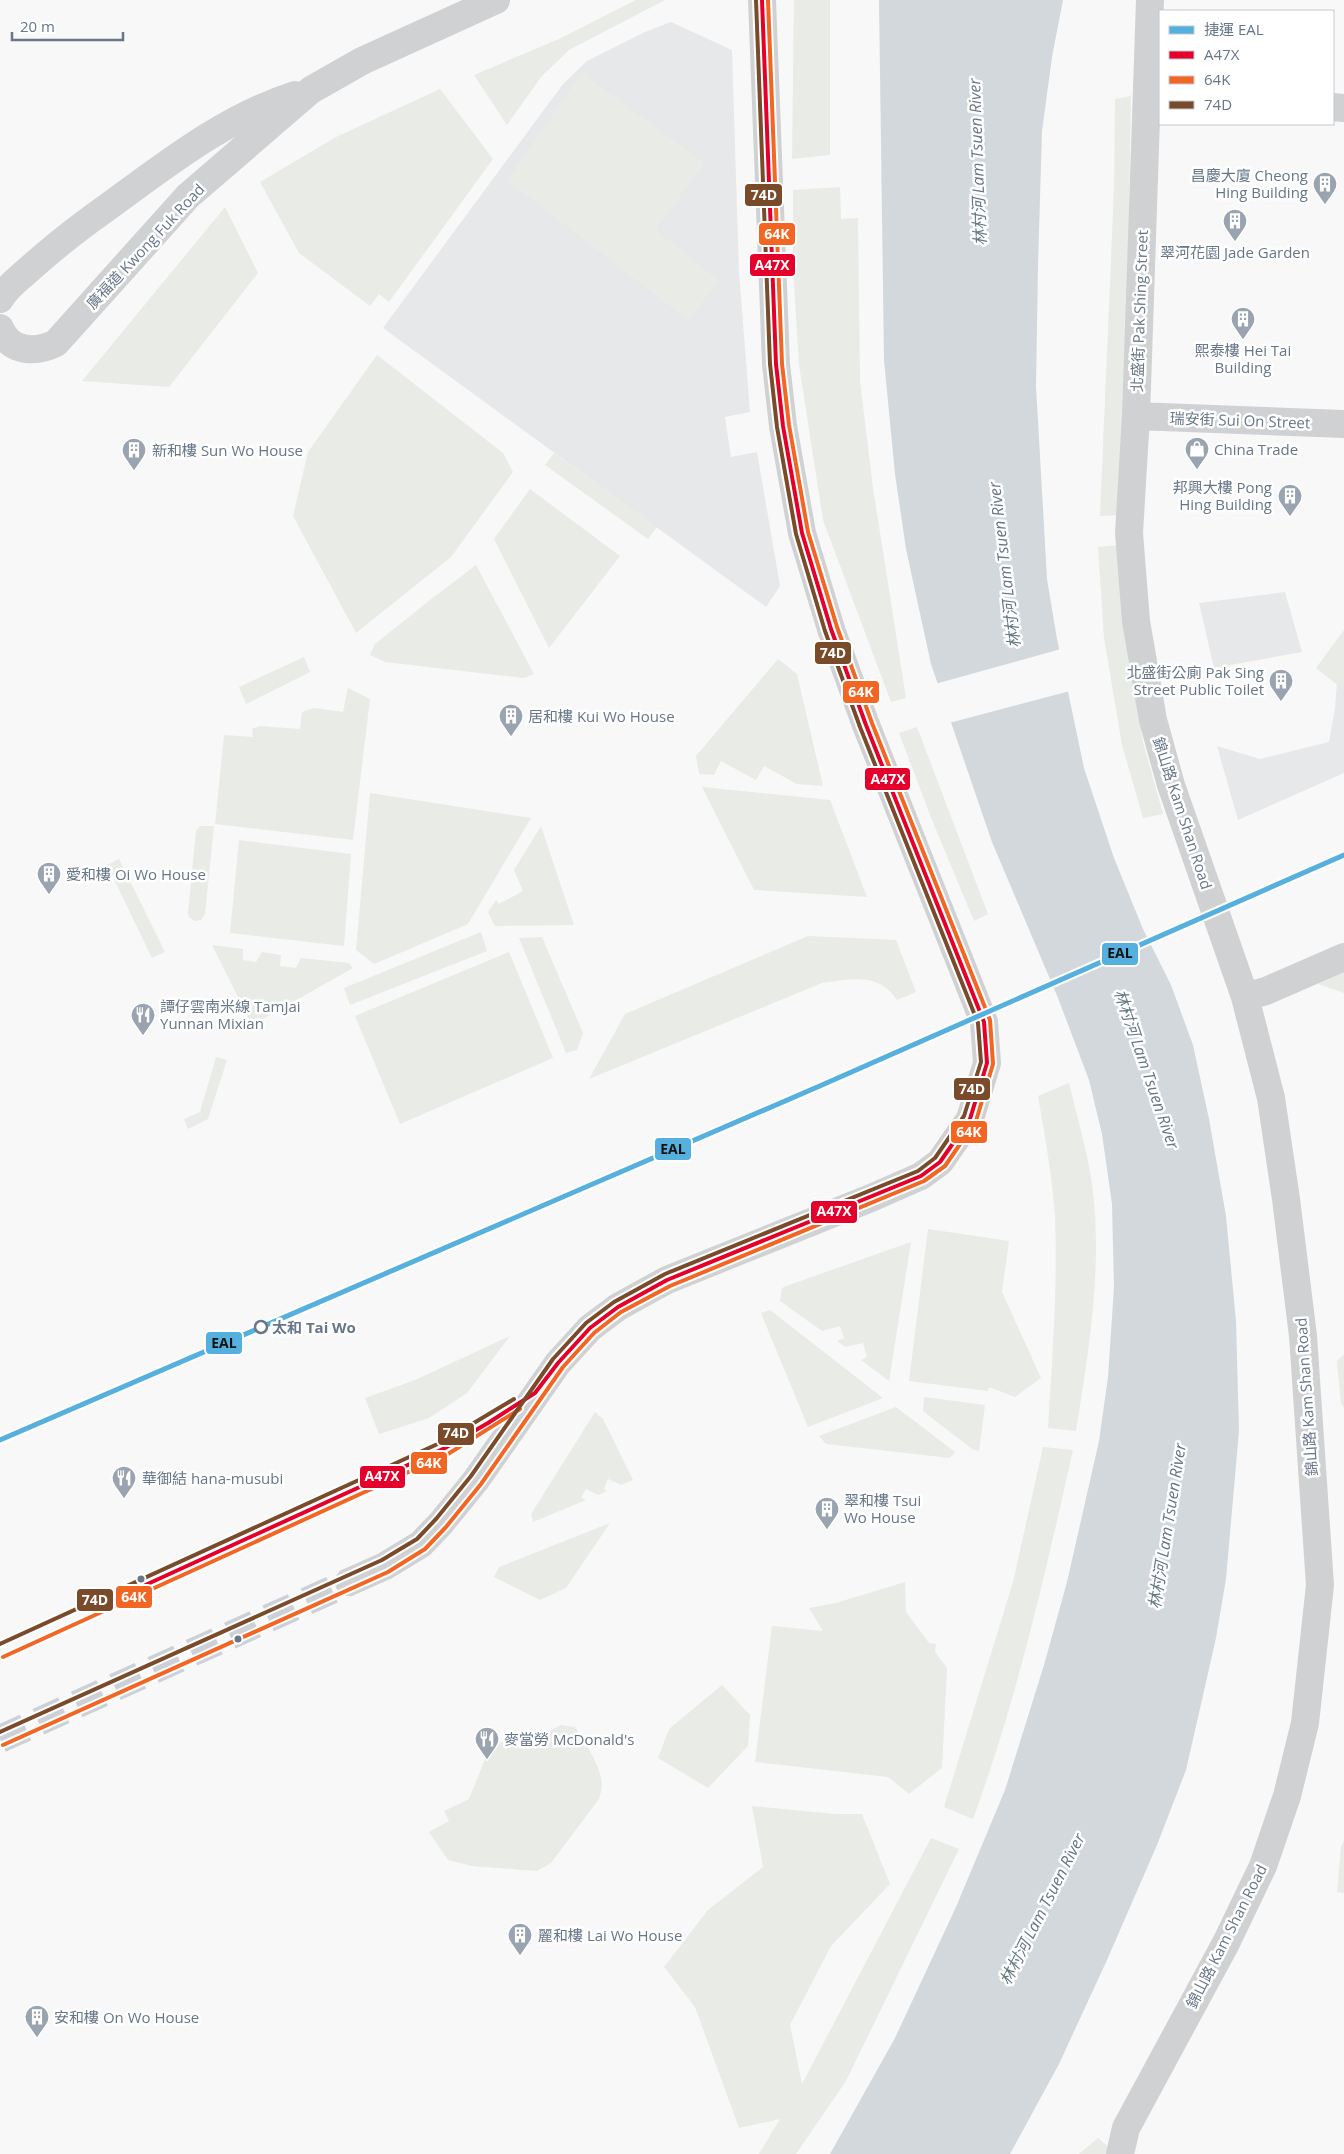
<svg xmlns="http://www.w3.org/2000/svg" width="1344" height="2154" font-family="'Open Sans','Noto Sans TC',sans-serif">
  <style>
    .built { fill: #e7e8e9 }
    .green { fill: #e8ebe6 }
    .water { fill: #d2d8dc }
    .pier { fill: #f8f8f8 }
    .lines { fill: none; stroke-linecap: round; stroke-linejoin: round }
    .minor-tunnel { stroke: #ccd1d7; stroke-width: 28; stroke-dasharray: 28 14; stroke-linecap: butt }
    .minor { stroke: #d0d1d3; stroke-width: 28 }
    .bus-1-casing { stroke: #fff; stroke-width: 8 }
    .bus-2-casing { stroke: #fff; stroke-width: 8 }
    .bus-3-casing { stroke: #fff; stroke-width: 8 }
    .bus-1 { stroke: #e4002b; stroke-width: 4 }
    .bus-2 { stroke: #f26522; stroke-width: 4 }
    .bus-3 { stroke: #7a4b2a; stroke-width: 4 }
    .metro-1-casing { stroke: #fff; stroke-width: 9 }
    .metro-1 { stroke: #55b0de; stroke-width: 5 }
    .stop-dot { fill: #fff; stroke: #677689; stroke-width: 2.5 }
    .bus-dot { fill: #677689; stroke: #fff; stroke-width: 2 }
    .labels { text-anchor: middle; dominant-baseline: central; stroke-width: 5; stroke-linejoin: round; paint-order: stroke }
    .poi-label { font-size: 15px; fill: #677689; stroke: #fff; text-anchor: start }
    .street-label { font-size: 15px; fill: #677689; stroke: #fff }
    .stop-label { font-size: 15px; font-weight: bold; fill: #677689; stroke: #fff; text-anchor: start }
    .water-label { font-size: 16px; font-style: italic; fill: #637784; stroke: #fff }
    .line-badge { stroke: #fff; stroke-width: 2 }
    .badge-label { font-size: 14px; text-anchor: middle; font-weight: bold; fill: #fff }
    .pale-badge-label { font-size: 14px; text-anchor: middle; font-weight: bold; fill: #111 }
  </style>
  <rect width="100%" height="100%" fill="#f8f8f8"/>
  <!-- built -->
  <path class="built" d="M 671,22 L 732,50 L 739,272 L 750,412 L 725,417 L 731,457 L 757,452 L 780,586 L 766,607 L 383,328 L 563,84 L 587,61 L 645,32 Z
    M 1285,592 L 1302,652 L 1214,668 L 1199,603 Z
    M 1344,654 L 1344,773 L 1238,820 L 1217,746 L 1260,759 L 1329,742 L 1335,708 L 1339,655 Z"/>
  <!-- green -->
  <path class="green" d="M 636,0 L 665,0 L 569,50 L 541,77 L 507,125 L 474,75 L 559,39 Z
    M 794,0 L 830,0 L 830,155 L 792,159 Z
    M 582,73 L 704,163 L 656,230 L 719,281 L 688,320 L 507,180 Z
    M 440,89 L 493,159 L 389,302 L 379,294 L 370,306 L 299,253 L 260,182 L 336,137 Z
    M 1131,96 L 1127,331 L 1119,515 L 1100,516 L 1114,188 L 1115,99 Z
    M 840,187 L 841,219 L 858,218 L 860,381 L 873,488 L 906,698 L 891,702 L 823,520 L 799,365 L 793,268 L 793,190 Z
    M 225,207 L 258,273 L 169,387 L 82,381 Z
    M 377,355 L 503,453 L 513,472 L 451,557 L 356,633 L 293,516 L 308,452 Z
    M 554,453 L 657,527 L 648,539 L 545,465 Z
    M 530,489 L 620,556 L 549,648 L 494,539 Z
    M 1118,545 L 1129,654 L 1143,742 L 1163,814 L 1143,818 L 1122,745 L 1104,638 L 1098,547 Z
    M 476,565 L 534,674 L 524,678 L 385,662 L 370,655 L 375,644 L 430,600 Z
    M 1344,630 L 1344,690 L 1316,668 Z
    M 304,657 L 310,672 L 246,704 L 239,687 Z
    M 778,659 L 797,674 L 823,786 L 797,784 L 764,766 L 756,780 L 721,761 L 714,775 L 699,774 L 696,756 Z
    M 348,688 L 370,699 L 353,840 L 215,824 L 224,735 L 253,737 L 252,729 L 259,726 L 300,729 L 302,712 L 314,708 L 343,712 Z
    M 917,727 L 988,914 L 974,921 L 932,820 L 899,733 Z
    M 702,787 L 830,800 L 867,897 L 754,890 Z
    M 370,793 L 531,818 L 468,924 L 374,964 L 356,950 Z
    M 200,826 L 214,826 L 205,914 L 201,920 L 195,921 L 189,917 L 188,913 L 196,831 Z
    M 541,826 L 574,925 L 495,926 L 488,912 L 496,900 L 499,904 L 523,891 L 514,870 Z
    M 239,840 L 351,854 L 344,946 L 230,933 Z
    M 119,859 L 165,952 L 152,958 L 107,865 Z
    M 481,932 L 487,951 L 350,1005 L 344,988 Z
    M 808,936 L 896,940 L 916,992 L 897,1000 C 879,972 851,979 822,983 L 589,1079 L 625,1014 Z
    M 542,937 L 583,1033 L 577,1050 L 566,1053 L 519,938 Z
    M 212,945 L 243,949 L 243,960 L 256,962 L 262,952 L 281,955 L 280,966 L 296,968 L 301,958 L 349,963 L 353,968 L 252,1025 Z
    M 509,952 L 553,1058 L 400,1124 L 355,1016 Z
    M 1344,972 L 1344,993 L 1318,984 Z
    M 216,1057 L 227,1060 L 208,1119 L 188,1129 L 184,1119 L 200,1112 Z
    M 1069,1083 C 1077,1116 1087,1150 1092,1184 C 1103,1266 1089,1349 1076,1431 L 1048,1428 C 1052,1358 1058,1286 1055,1216 C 1052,1175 1045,1136 1038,1096 Z
    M 928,1229 L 1009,1241 L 1002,1292 L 1041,1378 L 1015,1397 L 989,1387 L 988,1391 L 909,1381 Z
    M 911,1242 L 889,1381 L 861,1360 L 867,1357 L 863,1343 L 845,1347 L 837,1341 L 844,1338 L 840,1326 L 822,1331 L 780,1301 L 782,1288 L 786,1286 Z
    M 770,1310 L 883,1398 L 808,1427 L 761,1313 Z
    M 510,1336 L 467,1393 L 429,1418 L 379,1434 L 365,1398 L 415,1380 Z
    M 1344,1354 L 1344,1408 L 1341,1404 L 1337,1361 Z
    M 924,1397 L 985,1405 L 979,1451 L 972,1449 L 923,1411 Z
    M 896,1407 L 955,1452 L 950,1458 L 826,1444 L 819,1436 Z
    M 595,1412 L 603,1419 L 633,1480 L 621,1485 L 608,1479 L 604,1489 L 607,1491 L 598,1495 L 586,1489 L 581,1498 L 586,1500 L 533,1522 L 531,1514 Z
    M 1043,1447 L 1073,1450 C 1045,1575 1017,1699 973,1819 L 944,1807 L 1013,1582 Z
    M 610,1523 L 566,1588 L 540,1600 L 494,1577 L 499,1567 Z
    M 905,1582 L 906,1612 L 929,1643 L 936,1644 L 935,1652 L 947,1668 L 942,1768 L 909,1794 L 888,1777 L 755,1762 L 772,1626 L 823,1631 L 809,1608 L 836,1603 Z
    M 722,1685 L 750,1715 L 748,1746 L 708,1788 L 658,1758 L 669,1729 Z
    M 561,1725 L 575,1727 C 585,1741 601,1767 602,1784 C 602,1789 600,1794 599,1799 L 551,1863 L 537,1871 L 472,1866 L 448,1860 L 429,1832 L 449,1821 L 444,1811 L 469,1799 L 490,1747 L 533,1729 L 537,1738 Z
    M 752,1806 L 836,1814 L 862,1814 L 890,1884 L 831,1946 L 790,2025 L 802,2084 L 931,1838 L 959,1849 L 846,2081 L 796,2154 L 759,2154 L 780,2119 L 739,2128 L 695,2007 L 664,1967 L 708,1910 L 763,1867 Z
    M 1344,1840 L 1344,1893 L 1337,1892 L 1341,1847 Z
    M 1098,2138 L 1117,2154 L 1079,2154 Z"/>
  <!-- water -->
  <path class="water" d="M 879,0 L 1063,0 L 1052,57 L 1042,131 L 1038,266 L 1036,386 L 1047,579 L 1057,639 L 1084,768 L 1114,858 L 1143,929 L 1171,985 L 1193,1045 L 1209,1119 L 1226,1216 L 1236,1321 L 1239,1431 L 1226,1579 L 1216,1638 L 1186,1770 L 1157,1845 L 1107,1960 L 1059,2064 L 1010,2154 L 830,2154 L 895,2038 L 956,1907 L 1005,1790 L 1044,1665 L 1067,1582 L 1099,1441 L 1108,1377 L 1114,1287 L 1112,1204 L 1102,1134 L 1089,1080 L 1058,998 L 992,842 L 931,664 L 906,549 L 895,474 L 884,360 Z"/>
  <!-- pier -->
  <path class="pier" d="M 1061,649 L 1070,691 L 949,723 L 935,684 Z"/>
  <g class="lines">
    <!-- minor-tunnel -->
    <path class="minor-tunnel" d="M 0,1739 L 349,1582"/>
    <!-- minor -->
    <path class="minor" d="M 1333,107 L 1344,108
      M 0,299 C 6,288 17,280 26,272 C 47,253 68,236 91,219 C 156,173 218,120 295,95
      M 0,328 C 10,353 36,353 56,343 L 188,196 L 311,90 L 362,61 L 496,0
      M 1136,416 L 1344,424
      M 1245,997 L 1266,991 L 1344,957
      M 349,1582 L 385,1566 L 421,1544 L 441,1523 L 476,1480 L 558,1363 L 590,1328 L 618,1307 L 667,1280 L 871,1198 L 921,1176 L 940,1162 L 970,1119 L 987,1063 L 984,1022 L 866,725 L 831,629 L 802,533 L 783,426 L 776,364 L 762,0
      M 1120,2154 L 1126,2128 L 1226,1943 L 1263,1866 L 1287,1796 L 1305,1723 L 1320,1585 L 1303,1336 L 1286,1199 L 1271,1098 L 1245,997 L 1171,785 L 1153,720 L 1136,621 L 1129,533 L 1136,416 L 1150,0"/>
    <defs>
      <path id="bus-1" d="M 141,1587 L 445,1448 L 488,1423 L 535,1393 L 558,1363 L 590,1328 L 618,1307 L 667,1280 L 921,1176 L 940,1162 L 970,1119 L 987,1063 L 984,1022 L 866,725 L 831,629 L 802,533 L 783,426 L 776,364 L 762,0"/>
      <path id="bus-2" d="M 3,1657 L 448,1454 L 520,1409
        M 3,1745 L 388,1572 L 425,1549 L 446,1527 L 481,1484 L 563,1367 L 594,1333 L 621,1312 L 670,1286 L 924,1181 L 945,1166 L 976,1121 L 993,1064 L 990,1020 L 872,723 L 837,627 L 808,532 L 789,425 L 782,364 L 768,0"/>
      <path id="bus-3" d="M 0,1644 L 442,1442 L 514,1399
        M 0,1732 L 382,1560 L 417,1539 L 436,1519 L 471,1476 L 553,1359 L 586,1323 L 614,1302 L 665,1274 L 918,1171 L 935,1158 L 964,1116 L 981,1062 L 978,1023 L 860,727 L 825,631 L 796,534 L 777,427 L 770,364 L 756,0"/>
    </defs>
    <!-- bus-1 casing -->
    <use href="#bus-1" class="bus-1-casing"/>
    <!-- bus-2 casing -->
    <use href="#bus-2" class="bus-2-casing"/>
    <!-- bus-3 casing -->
    <use href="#bus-3" class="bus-3-casing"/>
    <!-- bus-1 -->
    <use href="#bus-1" class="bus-1"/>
    <!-- bus-2 -->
    <use href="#bus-2" class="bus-2"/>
    <!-- bus-3 -->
    <use href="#bus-3" class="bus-3"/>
    <defs>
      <path id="metro-1" d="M 0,1440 L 822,1085 L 1344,855"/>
    </defs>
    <!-- metro-1 casing -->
    <use href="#metro-1" class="metro-1-casing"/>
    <!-- metro-1 -->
    <use href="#metro-1" class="metro-1"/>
  </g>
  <!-- icons -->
  <defs>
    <symbol id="building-pin" viewBox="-11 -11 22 30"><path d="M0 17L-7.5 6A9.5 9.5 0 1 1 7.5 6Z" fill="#9aa4b0" stroke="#fff"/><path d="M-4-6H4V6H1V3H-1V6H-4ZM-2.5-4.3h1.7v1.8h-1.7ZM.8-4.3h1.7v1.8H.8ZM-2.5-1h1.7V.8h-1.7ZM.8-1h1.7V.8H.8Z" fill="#fff"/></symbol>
    <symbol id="shop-pin" viewBox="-11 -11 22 30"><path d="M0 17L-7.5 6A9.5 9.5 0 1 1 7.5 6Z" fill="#9aa4b0" stroke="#fff"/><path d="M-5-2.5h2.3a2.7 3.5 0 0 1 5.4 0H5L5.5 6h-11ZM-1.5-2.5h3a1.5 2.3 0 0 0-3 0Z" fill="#fff"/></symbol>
    <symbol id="restaurant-pin" viewBox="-11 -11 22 30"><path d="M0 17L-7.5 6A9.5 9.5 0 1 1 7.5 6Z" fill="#9aa4b0" stroke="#fff"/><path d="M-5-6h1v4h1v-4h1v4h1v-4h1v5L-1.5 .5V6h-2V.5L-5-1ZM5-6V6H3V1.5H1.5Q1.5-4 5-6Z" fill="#fff"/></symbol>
  </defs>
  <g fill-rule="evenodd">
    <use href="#building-pin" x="1311" y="170" width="28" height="38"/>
    <use href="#building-pin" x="1221" y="207" width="28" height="38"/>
    <use href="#building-pin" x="1229" y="305" width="28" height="38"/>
    <use href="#shop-pin" x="1183" y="435" width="28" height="38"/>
    <use href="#building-pin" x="120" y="436" width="28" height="38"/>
    <use href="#building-pin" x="1276" y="482" width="28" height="38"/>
    <use href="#building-pin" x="1267" y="667" width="28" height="38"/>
    <use href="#building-pin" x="497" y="702" width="28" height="38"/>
    <use href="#building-pin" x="35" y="860" width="28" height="38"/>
    <use href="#restaurant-pin" x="129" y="1001" width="28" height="38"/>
    <use href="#restaurant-pin" x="110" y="1464" width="28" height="38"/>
    <use href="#building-pin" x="813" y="1495" width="28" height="38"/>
    <use href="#restaurant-pin" x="473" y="1725" width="28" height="38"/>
    <use href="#building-pin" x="506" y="1921" width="28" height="38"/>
    <use href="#building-pin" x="23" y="2003" width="28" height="38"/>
  </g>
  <!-- markers -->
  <circle class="stop-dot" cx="261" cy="1327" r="6"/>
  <g class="bus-dot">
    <circle cx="141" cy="1579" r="4.5"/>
    <circle cx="238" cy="1639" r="4.5"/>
  </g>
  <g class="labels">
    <!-- poi labels -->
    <g class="poi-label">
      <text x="1308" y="175" text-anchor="end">昌慶大廈 Cheong<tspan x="1308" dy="17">Hing Building</tspan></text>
      <text x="1235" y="252" text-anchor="middle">翠河花園 Jade Garden</text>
      <text x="1243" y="350" text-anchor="middle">熙泰樓 Hei Tai<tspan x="1243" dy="17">Building</tspan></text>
      <text x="1214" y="449">China Trade</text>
      <text x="152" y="450">新和樓 Sun Wo House</text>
      <text x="1272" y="487" text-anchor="end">邦興大樓 Pong<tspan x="1272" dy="17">Hing Building</tspan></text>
      <text x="1264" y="672" text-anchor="end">北盛街公廁 Pak Sing<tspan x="1264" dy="17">Street Public Toilet</tspan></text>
      <text x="528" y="716">居和樓 Kui Wo House</text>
      <text x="66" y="874">愛和樓 Oi Wo House</text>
      <text x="160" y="1006">譚仔雲南米線 TamJai<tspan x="160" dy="17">Yunnan Mixian</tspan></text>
      <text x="142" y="1478">華御結 hana-musubi</text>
      <text x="844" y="1500">翠和樓 Tsui<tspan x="844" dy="17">Wo House</tspan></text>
      <text x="504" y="1739">麥當勞 McDonald's</text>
      <text x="538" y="1935">麗和樓 Lai Wo House</text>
      <text x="54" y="2017">安和樓 On Wo House</text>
    </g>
    <!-- street labels -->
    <g class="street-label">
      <text transform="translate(145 246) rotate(-47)">廣福道 Kwong Fuk Road</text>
      <text transform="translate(1139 311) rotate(-88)">北盛街 Pak Shing Street</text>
      <text transform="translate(1240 420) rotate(2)">瑞安街 Sui On Street</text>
      <text transform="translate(1183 813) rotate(72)">錦山路 Kam Shan Road</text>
      <text transform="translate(1306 1397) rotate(-94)">錦山路 Kam Shan Road</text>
      <text transform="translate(1226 1936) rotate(-63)">錦山路 Kam Shan Road</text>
    </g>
    <!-- stop labels -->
    <g class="stop-label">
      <text x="272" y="1327">太和 Tai Wo</text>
    </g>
    <!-- water labels -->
    <g class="water-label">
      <text transform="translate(977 162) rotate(-92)">林村河 Lam Tsuen River</text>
      <text transform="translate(1004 565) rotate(-97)">林村河 Lam Tsuen River</text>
      <text transform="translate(1147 1069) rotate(71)">林村河 Lam Tsuen River</text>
      <text transform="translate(1167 1526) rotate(-81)">林村河 Lam Tsuen River</text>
      <text transform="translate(1042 1909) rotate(-63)">林村河 Lam Tsuen River</text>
    </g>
  </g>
  <g class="line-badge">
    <rect x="744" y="183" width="39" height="24" rx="5" fill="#7a4b2a"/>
    <rect x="758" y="222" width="38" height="24" rx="5" fill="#f26522"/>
    <rect x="749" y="253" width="47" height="24" rx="5" fill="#e4002b"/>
    <rect x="814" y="641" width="38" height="24" rx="5" fill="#7a4b2a"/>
    <rect x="842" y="680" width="38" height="24" rx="5" fill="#f26522"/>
    <rect x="864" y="767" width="47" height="24" rx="5" fill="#e4002b"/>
    <rect x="1101" y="942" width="38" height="24" rx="5" fill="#55b0de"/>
    <rect x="953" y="1077" width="38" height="24" rx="5" fill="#7a4b2a"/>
    <rect x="950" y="1120" width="38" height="24" rx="5" fill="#f26522"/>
    <rect x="654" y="1137" width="38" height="24" rx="5" fill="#55b0de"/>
    <rect x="810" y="1200" width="48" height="24" rx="5" fill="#e4002b"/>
    <rect x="205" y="1331" width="38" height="24" rx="5" fill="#55b0de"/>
    <rect x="437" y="1422" width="38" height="24" rx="5" fill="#7a4b2a"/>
    <rect x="410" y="1451" width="38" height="24" rx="5" fill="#f26522"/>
    <rect x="359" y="1465" width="47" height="24" rx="5" fill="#e4002b"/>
    <rect x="115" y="1585" width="38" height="24" rx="5" fill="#f26522"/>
    <rect x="76" y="1588" width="38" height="24" rx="5" fill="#7a4b2a"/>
  </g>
  <g class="badge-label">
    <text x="764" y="200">74D</text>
    <text x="777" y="239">64K</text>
    <text x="772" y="270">A47X</text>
    <text x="833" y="658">74D</text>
    <text x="861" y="697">64K</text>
    <text x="888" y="784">A47X</text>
    <text x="972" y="1094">74D</text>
    <text x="969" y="1137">64K</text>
    <text x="834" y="1216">A47X</text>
    <text x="456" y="1438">74D</text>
    <text x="429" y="1468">64K</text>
    <text x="382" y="1481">A47X</text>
    <text x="134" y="1602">64K</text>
    <text x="95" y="1605">74D</text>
  </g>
  <g class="pale-badge-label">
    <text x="1120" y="958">EAL</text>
    <text x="673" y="1154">EAL</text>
    <text x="224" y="1348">EAL</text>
  </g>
  <!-- legend -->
  <rect x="1159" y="10" width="175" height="115" fill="#ffffff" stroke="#c2c8d0"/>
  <rect x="1169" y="26" width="25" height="8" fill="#55b0de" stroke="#c2c8d0"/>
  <text x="1204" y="35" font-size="15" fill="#677689">捷運 EAL</text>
  <rect x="1169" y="51" width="25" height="8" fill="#e4002b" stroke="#c2c8d0"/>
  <text x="1204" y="60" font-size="15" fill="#677689">A47X</text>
  <rect x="1169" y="76" width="25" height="8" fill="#f26522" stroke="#c2c8d0"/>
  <text x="1204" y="85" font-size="15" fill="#677689">64K</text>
  <rect x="1169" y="101" width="25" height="8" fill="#7a4b2a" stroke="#c2c8d0"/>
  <text x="1204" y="110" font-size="15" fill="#677689">74D</text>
  <!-- scale -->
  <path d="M12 32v8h111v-8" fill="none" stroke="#677689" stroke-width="2.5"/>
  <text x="20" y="32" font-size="15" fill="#677689" stroke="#ffffff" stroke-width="4" paint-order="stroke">20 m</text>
</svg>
